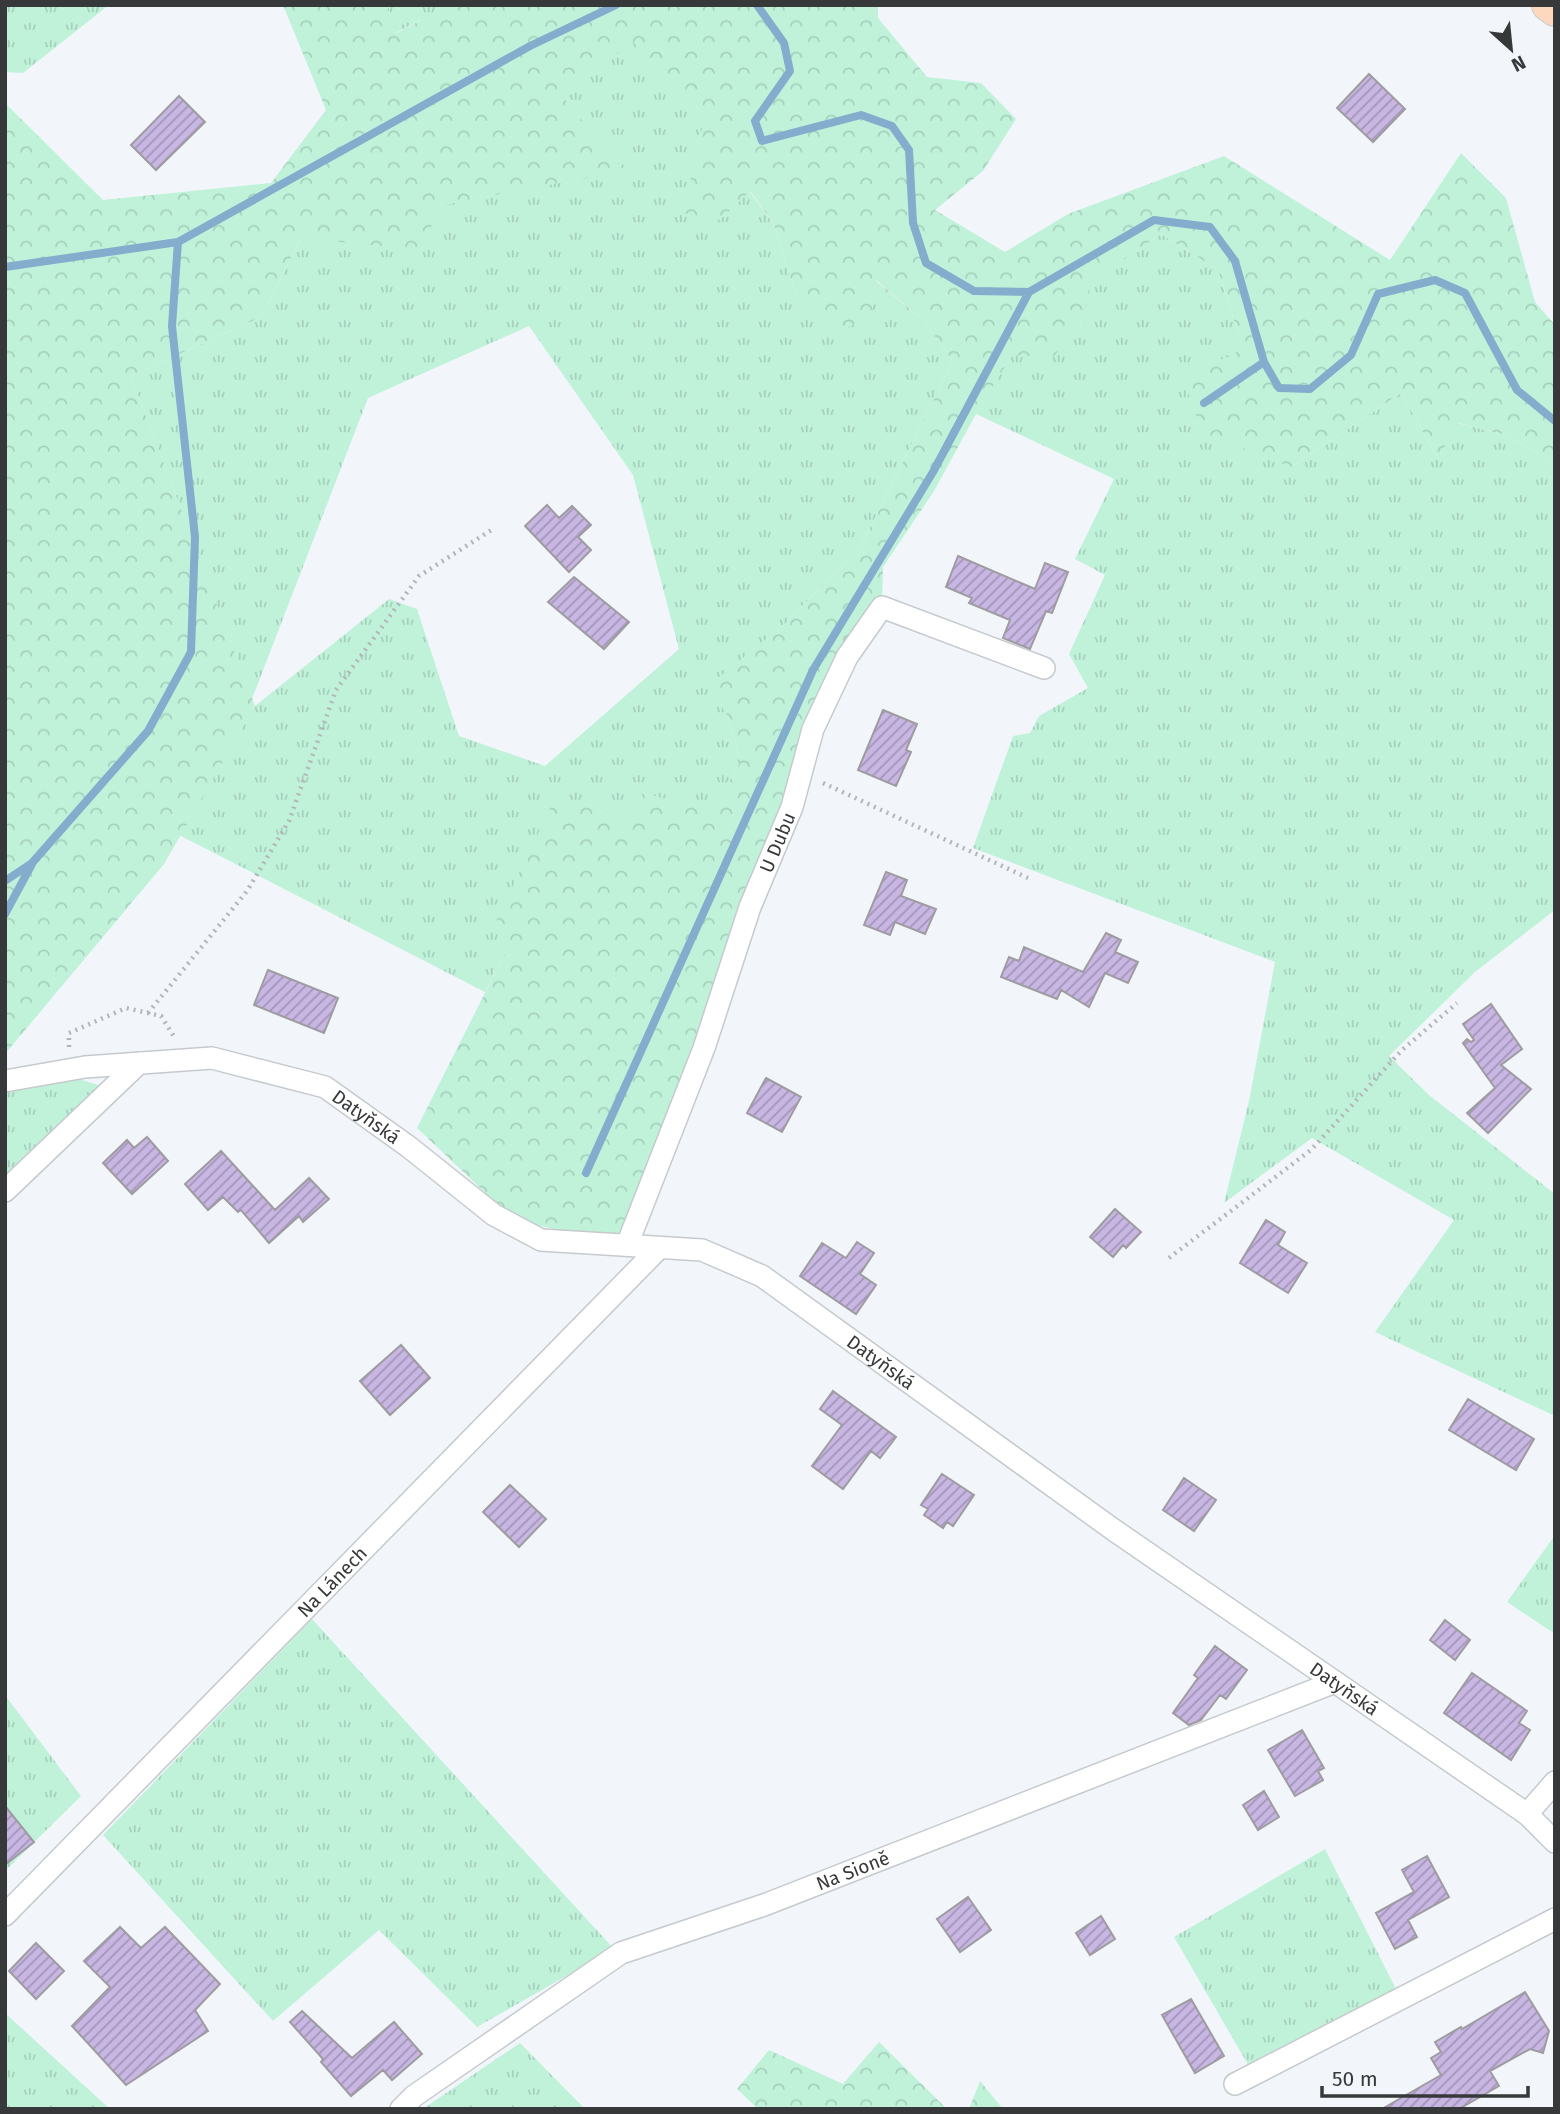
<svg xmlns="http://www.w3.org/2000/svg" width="1560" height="2114" font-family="'Fira Sans',sans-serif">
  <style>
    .grass { fill: url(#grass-tufts) }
    .forest { fill: url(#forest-crowns) }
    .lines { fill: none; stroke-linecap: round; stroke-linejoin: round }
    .stream { stroke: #83accd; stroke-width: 8 }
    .building { fill: url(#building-hatch); stroke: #9e9ca0; stroke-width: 2 }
    .street-casing { stroke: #c6cace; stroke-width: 24 }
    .secondary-casing { stroke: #c6cace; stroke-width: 34 }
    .path { stroke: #b3b6b9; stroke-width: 4.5; stroke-dasharray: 2 5; stroke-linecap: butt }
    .street { stroke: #fff; stroke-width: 21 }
    .secondary { stroke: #fdd8bf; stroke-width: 32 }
    .labels { text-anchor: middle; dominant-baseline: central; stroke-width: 7; stroke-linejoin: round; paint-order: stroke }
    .street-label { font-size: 19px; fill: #363839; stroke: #f2f6fa }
  </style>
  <defs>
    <pattern id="grass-tufts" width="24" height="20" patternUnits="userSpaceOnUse" patternTransform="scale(1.75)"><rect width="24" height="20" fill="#c0f2da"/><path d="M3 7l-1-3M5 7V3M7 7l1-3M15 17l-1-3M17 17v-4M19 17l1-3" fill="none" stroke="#a6d0bc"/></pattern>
    <pattern id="forest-crowns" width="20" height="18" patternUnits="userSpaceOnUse" patternTransform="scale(1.75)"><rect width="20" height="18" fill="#c0f2da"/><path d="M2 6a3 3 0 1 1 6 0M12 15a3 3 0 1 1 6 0" fill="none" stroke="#a6d0bc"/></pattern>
    <pattern id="building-hatch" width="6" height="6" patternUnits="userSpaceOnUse" patternTransform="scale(1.75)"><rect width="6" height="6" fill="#c8b6e3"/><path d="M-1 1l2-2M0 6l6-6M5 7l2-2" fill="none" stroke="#a395b9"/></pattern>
  </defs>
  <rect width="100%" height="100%" fill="#f2f6fa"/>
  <!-- grass -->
  <path class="grass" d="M 5,5 L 109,5 L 23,73 L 5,72 Z
    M 388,5 L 436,5 L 430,28 L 420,20 L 394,34 Z
    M 633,41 L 705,115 L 749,191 L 774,224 L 797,298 L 875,280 L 922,319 L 953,361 L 862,544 L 784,625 L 710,685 L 728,717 L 741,761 L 711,813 L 643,793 L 623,829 L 595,806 L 505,953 L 485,992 L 179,835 L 255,706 L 389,599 L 417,609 L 459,736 L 545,766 L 679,649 L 633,475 L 529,326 L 368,398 L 252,699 L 131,376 L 261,317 L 301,238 L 442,205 L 623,170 L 560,95 Z
    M 1161,234 L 1218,270 L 1243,349 L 1291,467 L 1401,393 L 1438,459 L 1457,423 L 1506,435 L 1555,463 L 1555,910 L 1475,972 L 1389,1056 L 1429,1095 L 1555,1194 L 1555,1416 L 1375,1332 L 1454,1220 L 1312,1138 L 1224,1203 L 1249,1101 L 1275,962 L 973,848 L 1013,736 L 1030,733 L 1039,716 L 1088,688 L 1069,654 L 1105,575 L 1075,559 L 1114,479 L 976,414 L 1012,354 L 1080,326 L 1091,281 Z
    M 69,1076 L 102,1086 L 5,1176 L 5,1091 Z
    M 1555,1535 L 1555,1634 L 1507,1602 Z
    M 312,1619 L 614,1949 L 477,2027 L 379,1930 L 273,2021 L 103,1835 Z
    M 5,1695 L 81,1796 L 5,1871 Z
    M 1325,1849 L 1396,1989 L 1250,2068 L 1174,1937 Z
    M 5,2013 L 110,2109 L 5,2109 Z
    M 520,2043 L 585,2109 L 424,2109 L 424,2108 Z"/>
  <!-- forest -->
  <path class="forest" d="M 283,5 L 388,5 L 395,34 L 421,20 L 430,27 L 436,5 L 878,5 L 878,18 L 927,77 L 981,83 L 1016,119 L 983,171 L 935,210 L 1005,252 L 1068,214 L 1224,156 L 1390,260 L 1461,153 L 1506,198 L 1535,302 L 1555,325 L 1555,463 L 1506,435 L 1458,423 L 1438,459 L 1401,393 L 1291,467 L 1202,432 L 1183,378 L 1243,349 L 1218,270 L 1161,234 L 1092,281 L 1080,326 L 1052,358 L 1012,355 L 976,414 L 934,491 L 883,567 L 882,607 L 847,657 L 627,1245 L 514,1220 L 417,1128 L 505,953 L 495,923 L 555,798 L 595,806 L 622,828 L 643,793 L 711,812 L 741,761 L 728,717 L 709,685 L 784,625 L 862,544 L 953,361 L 922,319 L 876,280 L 871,314 L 843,330 L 797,298 L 774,224 L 750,191 L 720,220 L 683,213 L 705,115 L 633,42 L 561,95 L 624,171 L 442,205 L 420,250 L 301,238 L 261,317 L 131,376 L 255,706 L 164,864 L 5,1054 L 5,103 L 103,200 L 271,183 L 326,110 Z
    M 879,2042 L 947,2109 L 758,2109 L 737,2089 L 769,2050 L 843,2084 Z
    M 980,2081 L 1003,2109 L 969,2109 Z"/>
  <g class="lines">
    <!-- stream -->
    <path class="stream" d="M 757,5 L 784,43 L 790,71 L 755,121 L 762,141 L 861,115 L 892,126 L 909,150 L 913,223 L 926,263 L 974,291 L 1029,292 L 1154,220 L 1210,227 L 1235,261 L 1264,362 L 1279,388 L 1310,389 L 1351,355 L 1378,294 L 1435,280 L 1465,293 L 1517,390 L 1555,421
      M 5,267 L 178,242 L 530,46 L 616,5
      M 1204,403 L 1264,362
      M 5,881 L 32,863 L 148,731 L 191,652 L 195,537 L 172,326 L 178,242
      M 5,914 L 32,864
      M 586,1173 L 813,670 L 933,472 L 1029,292"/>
  </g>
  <!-- building -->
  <path class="building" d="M 1369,74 L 1405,109 L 1373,142 L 1337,108 Z
    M 179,96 L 205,122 L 156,170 L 131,145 Z
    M 547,505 L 559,518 L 572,506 L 591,525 L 578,537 L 591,550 L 569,572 L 525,526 Z
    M 958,556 L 1035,589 L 1045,563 L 1068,572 L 1052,613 L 1046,611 L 1030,649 L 1003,638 L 1010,620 L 969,603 L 972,598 L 946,587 Z
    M 574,577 L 629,622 L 604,649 L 548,602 Z
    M 883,710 L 917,724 L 906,750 L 911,752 L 896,786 L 858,770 Z
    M 886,872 L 907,880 L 901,896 L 936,909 L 925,934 L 895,922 L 890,935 L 864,925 Z
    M 1106,933 L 1121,940 L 1115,952 L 1138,962 L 1128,983 L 1105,973 L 1089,1007 L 1061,990 L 1057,999 L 1001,977 L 1009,957 L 1019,961 L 1024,947 L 1083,972 Z
    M 268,970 L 338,998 L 324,1033 L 254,1005 Z
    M 1491,1004 L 1522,1049 L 1501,1065 L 1531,1089 L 1488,1133 L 1467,1113 L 1495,1088 L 1463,1043 L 1467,1039 L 1471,1042 L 1474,1040 L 1463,1024 Z
    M 766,1078 L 801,1097 L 782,1132 L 747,1113 Z
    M 147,1137 L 168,1161 L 132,1194 L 103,1163 L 127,1140 L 134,1148 Z
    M 221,1151 L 275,1210 L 309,1178 L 329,1199 L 303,1222 L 299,1216 L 269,1243 L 241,1210 L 238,1212 L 223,1197 L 208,1210 L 185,1184 Z
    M 1115,1209 L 1141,1232 L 1126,1248 L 1123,1245 L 1113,1257 L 1090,1237 Z
    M 1266,1220 L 1285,1232 L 1278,1245 L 1307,1263 L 1288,1293 L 1240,1263 Z
    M 857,1242 L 874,1253 L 860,1274 L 876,1285 L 856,1314 L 800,1276 L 822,1243 L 846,1258 Z
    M 401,1345 L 430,1378 L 390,1415 L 360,1381 Z
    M 833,1391 L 896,1437 L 880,1458 L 871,1451 L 843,1489 L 812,1466 L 842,1425 L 820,1409 Z
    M 1468,1399 L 1534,1439 L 1516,1470 L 1449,1430 Z
    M 942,1474 L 974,1495 L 953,1526 L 947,1522 L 943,1528 L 924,1515 L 928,1509 L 921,1505 Z
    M 1184,1478 L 1216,1500 L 1194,1531 L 1163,1510 Z
    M 510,1485 L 546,1519 L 519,1547 L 483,1512 Z
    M 1445,1620 L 1470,1640 L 1455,1660 L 1430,1640 Z
    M 1215,1646 L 1247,1670 L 1226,1699 L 1220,1695 L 1201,1720 L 1189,1725 L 1173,1713 L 1198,1678 L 1194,1675 Z
    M 1472,1673 L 1527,1711 L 1519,1723 L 1530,1730 L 1511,1760 L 1444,1713 Z
    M 1302,1730 L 1324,1768 L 1318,1771 L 1323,1780 L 1295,1796 L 1268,1750 Z
    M 1264,1791 L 1279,1817 L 1258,1830 L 1243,1805 Z
    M 5,1806 L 34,1842 L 5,1865 Z
    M 1427,1856 L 1449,1897 L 1408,1920 L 1417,1937 L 1395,1949 L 1376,1913 L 1414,1892 L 1402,1870 Z
    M 968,1897 L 991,1930 L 960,1952 L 937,1919 Z
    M 1101,1916 L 1115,1939 L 1090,1955 L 1076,1933 Z
    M 120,1927 L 141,1948 L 165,1927 L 220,1984 L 195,2010 L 208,2031 L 126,2085 L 72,2026 L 110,1987 L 84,1961 Z
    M 36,1943 L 64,1971 L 36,1999 L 9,1971 Z
    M 1525,1992 L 1549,2031 L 1543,2053 L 1530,2049 L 1490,2071 L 1499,2086 L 1459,2109 L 1382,2109 L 1441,2075 L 1431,2058 L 1441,2052 L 1435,2042 L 1461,2027 L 1462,2029 Z
    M 1191,1999 L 1224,2056 L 1195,2073 L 1162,2015 Z
    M 302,2011 L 352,2058 L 394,2022 L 422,2054 L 392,2080 L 383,2070 L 351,2096 L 321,2062 L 323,2059 L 290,2022 Z"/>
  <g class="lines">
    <defs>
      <g id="street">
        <path id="s1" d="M 5,1081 L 85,1067 L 212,1058 L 325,1087 L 409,1147 L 494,1215 L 541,1240 L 702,1250 L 762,1276 L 1111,1528 L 1527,1814 L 1555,1842"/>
        <path d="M 5,1191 L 139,1063"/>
        <path id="s2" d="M 627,1245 L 704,1048 L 750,907 L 792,807 L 813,729 L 847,657 L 882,607 L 1044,668"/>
        <path d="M 1527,1814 L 1555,1782"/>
        <path id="s3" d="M 5,1915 L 659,1248"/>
        <path d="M 1235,2084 L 1555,1919"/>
        <path id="s4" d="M 401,2109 L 414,2096 L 621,1953 L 764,1905 L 1335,1682"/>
      </g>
      <path id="secondary" d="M 1548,5 L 1555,10"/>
    </defs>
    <!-- street casing -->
    <use href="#street" class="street-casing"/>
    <!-- secondary casing -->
    <use href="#secondary" class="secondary-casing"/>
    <!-- path -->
    <path class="path" d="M 823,783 L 1028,878
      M 148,1013 L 247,891 L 289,821 L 336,690 L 419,576 L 493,529
      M 69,1047 L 69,1033 L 126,1008 L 161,1016 L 175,1038
      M 1169,1258 L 1311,1150 L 1402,1050 L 1457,1003"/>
    <!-- street -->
    <use href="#street" class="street"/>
    <!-- secondary -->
    <use href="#secondary" class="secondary"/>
  </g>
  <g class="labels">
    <!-- street labels -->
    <g class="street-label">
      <text stroke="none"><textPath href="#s2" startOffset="430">U Dubu</textPath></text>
      <text stroke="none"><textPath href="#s1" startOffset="376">Datyňská</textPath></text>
      <text stroke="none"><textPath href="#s1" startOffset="964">Datyňská</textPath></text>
      <text stroke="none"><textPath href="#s3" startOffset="467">Na Lánech</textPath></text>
      <text stroke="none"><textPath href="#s1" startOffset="1531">Datyňská</textPath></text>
      <text stroke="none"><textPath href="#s4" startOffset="516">Na Sioně</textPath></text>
    </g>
  </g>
  <!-- border -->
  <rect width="1560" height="2114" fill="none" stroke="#363839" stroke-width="14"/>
  <!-- north arrow -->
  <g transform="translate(1511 49) rotate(153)" stroke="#f2f6fa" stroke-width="5" paint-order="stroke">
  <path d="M0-5L12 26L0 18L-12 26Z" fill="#363839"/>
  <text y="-10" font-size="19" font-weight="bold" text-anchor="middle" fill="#363839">N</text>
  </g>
  <!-- scale -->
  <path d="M1322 2086v10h206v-10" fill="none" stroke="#363839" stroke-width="3.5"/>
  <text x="1332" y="2086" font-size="21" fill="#363839" stroke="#f2f6fa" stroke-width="5" paint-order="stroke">50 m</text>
</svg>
